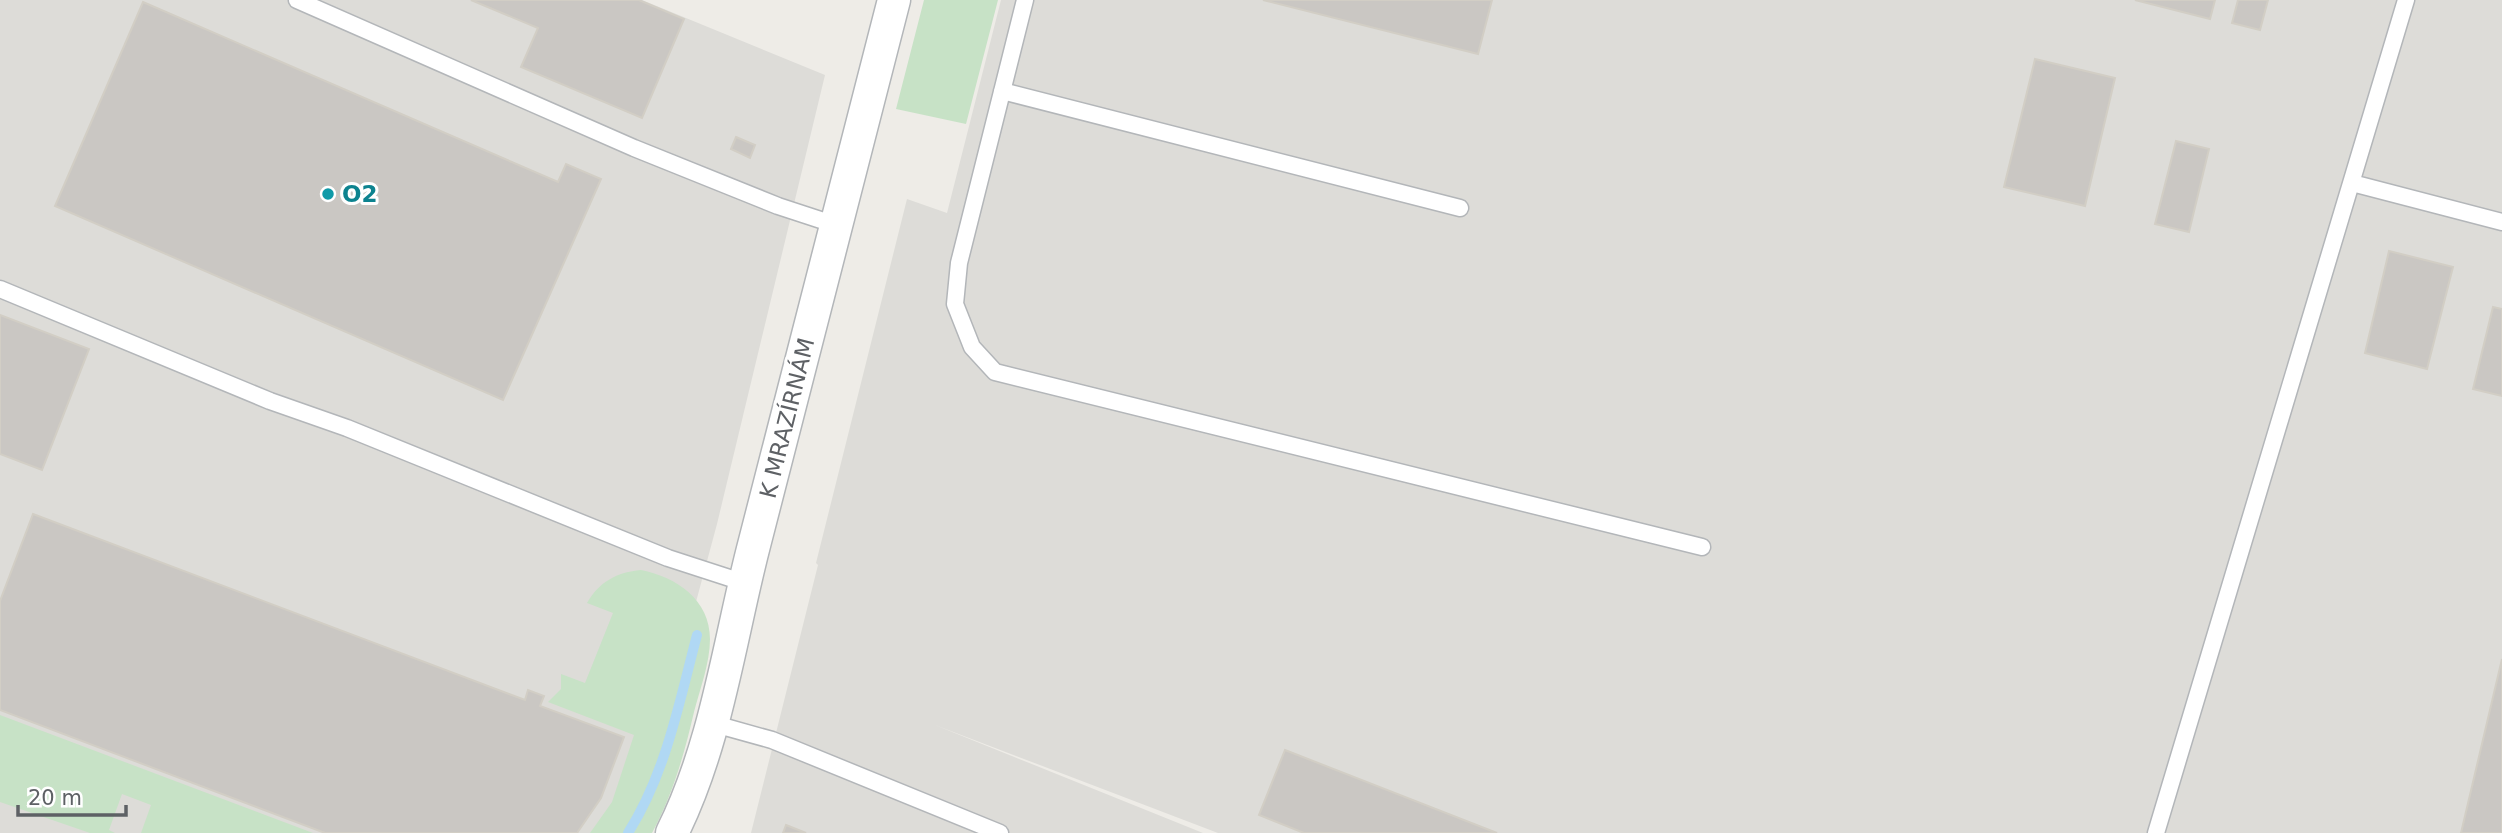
<svg xmlns="http://www.w3.org/2000/svg" width="2502" height="833" font-family="'DejaVu Sans',sans-serif">
  <style>
    .industrial { fill: #dddcd8 }
    .green { fill: #c7e2c6 }
    .lines { fill: none; stroke-linecap: round; stroke-linejoin: round }
    .stream { stroke: #b0d8f4; stroke-width: 10 }
    .building { fill: #cac7c3; stroke: #d2cec5; stroke-width: 2 }
    .service-casing { stroke: #b3b6b9; stroke-width: 19 }
    .minor-casing { stroke: #b3b6b9; stroke-width: 35 }
    .service { stroke: #fff; stroke-width: 16 }
    .minor { stroke: #fff; stroke-width: 32 }
    .culture-dot { fill: #0f9aa8; stroke: #fff; stroke-width: 2.5 }
    .labels { text-anchor: middle; dominant-baseline: central; stroke-width: 6; stroke-linejoin: round; paint-order: stroke }
    .culture-label { font-size: 23px; font-weight: bold; fill: #0d838f; stroke: #fff; text-anchor: start }
    .street-label { font-size: 23px; fill: #5e6165; stroke: #fff }
  </style>
  <rect width="100%" height="100%" fill="#eeece7"/>
  <!-- industrial -->
  <path class="industrial" d="M 0,0 L 642,0 L 825,75 L 717,524 L 693,613 L 616,833 L 0,833 Z
    M 1001,0 L 2502,0 L 2502,833 L 1218,833 L 935,725 L 1203,833 L 751,833 L 818,565 L 816,563 L 907,199 L 947,213 Z"/>
  <!-- green -->
  <path class="green" d="M 924,0 L 998,0 L 966,124 L 896,109 Z
    M 641,570 C 677,577 710,600 710,639 C 710,663 700,689 694,712 C 684,755 673,794 652,833 L 630,833 L 656,783 L 672,738 L 696,641 L 694,641 C 676,707 663,774 626,833 L 590,833 L 612,802 L 634,735 L 548,702 L 561,689 L 561,674 L 585,683 L 613,613 L 587,603 C 599,582 617,572 641,570 Z
    M 0,715 L 313,833 L 141,833 L 151,805 L 122,794 L 109,830 L 115,833 L 90,833 L 0,802 Z"/>
  <g class="lines">
    <!-- stream -->
    <path class="stream" d="M 628,833 C 666,773 679,703 697,635"/>
  </g>
  <!-- building -->
  <path class="building" d="M 471,0 L 639,0 L 684,19 L 642,118 L 521,67 L 538,28 Z
    M 1263,0 L 1492,0 L 1478,54 Z
    M 2135,0 L 2215,0 L 2210,19 Z
    M 2238,0 L 2268,0 L 2260,30 L 2232,23 Z
    M 143,2 L 558,182 L 566,164 L 601,179 L 503,400 L 55,206 Z
    M 2035,59 L 2115,78 L 2085,206 L 2004,187 Z
    M 736,137 L 755,145 L 750,158 L 731,149 Z
    M 2176,141 L 2209,149 L 2189,232 L 2155,224 Z
    M 2389,251 L 2453,267 L 2427,369 L 2365,353 Z
    M 2493,307 L 2502,309 L 2502,396 L 2473,389 Z
    M 0,315 L 89,349 L 42,470 L 0,454 Z
    M 33,514 L 525,700 L 528,690 L 544,696 L 540,706 L 624,737 L 601,798 L 577,833 L 325,833 L 0,710 L 0,601 Z
    M 2502,659 L 2502,833 L 2461,833 Z
    M 1285,750 L 1497,833 L 1304,833 L 1259,815 Z
    M 786,825 L 806,833 L 783,833 Z"/>
  <g class="lines">
    <defs>
      <path id="service" d="M 297,0 L 634,148 L 778,206 L 836,225
        M 1025,0 L 959,263 L 955,304 L 972,347 L 995,372 L 1702,547
        M 1002,91 L 1460,208
        M 2352,183 L 2502,222
        M 0,289 L 270,401 L 347,428 L 668,558 L 745,583
        M 711,723 L 772,740 L 1000,833
        M 2156,833 L 2406,0"/>
      <path id="minor" d="M 672,833 C 716,745 729,643 753,549 C 800,366 847,183 894,0"/>
    </defs>
    <!-- service casing -->
    <use href="#service" class="service-casing"/>
    <!-- minor casing -->
    <use href="#minor" class="minor-casing"/>
    <!-- service -->
    <use href="#service" class="service"/>
    <!-- minor -->
    <use href="#minor" class="minor"/>
  </g>
  <!-- markers -->
  <circle class="culture-dot" cx="328" cy="194" r="7"/>
  <g class="labels">
    <!-- culture labels -->
    <g class="culture-label">
      <text x="342" y="194">O2</text>
    </g>
    <!-- street labels -->
    <g class="street-label">
      <text transform="translate(787 418) rotate(-76)">K MRAZÍRNÁM</text>
    </g>
  </g>
  <!-- scale -->
  <path d="M18 805v10h108v-10" fill="none" stroke="#5e6165" stroke-width="3.5"/>
  <text x="28" y="805" font-size="21" fill="#5e6165" stroke="#ffffff" stroke-width="5" paint-order="stroke">20 m</text>
</svg>
